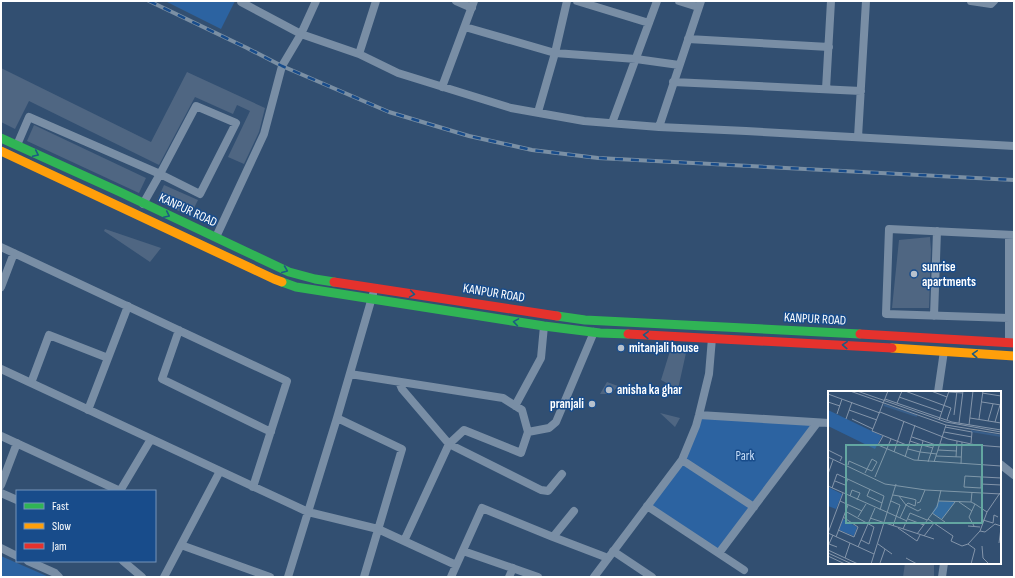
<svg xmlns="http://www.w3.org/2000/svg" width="1015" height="578" font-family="'Sofia Sans Condensed',sans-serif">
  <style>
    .green { fill: #2c63a1 }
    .building { fill: #4f6682 }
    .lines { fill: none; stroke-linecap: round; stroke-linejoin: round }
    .street { stroke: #798ea5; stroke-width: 8 }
    .fast { stroke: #30b455; stroke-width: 9 }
    .slow { stroke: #ff9f0a; stroke-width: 9 }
    .jam { stroke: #e5322d; stroke-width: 9 }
    .rail-casing { stroke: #7a8fa4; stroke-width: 4 }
    .rail { stroke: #184c8b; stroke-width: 2.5; stroke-dasharray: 8; stroke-linecap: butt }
    .oneway { stroke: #1c5c83 }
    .poi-dot { fill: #b7c1cd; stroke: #184c8b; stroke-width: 1.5 }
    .labels { text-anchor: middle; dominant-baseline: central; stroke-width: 3; stroke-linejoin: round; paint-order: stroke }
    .street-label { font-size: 13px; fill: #fff; stroke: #184c8b }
    .poi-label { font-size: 13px; font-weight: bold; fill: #fff; stroke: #184c8b; text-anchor: start }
    .park-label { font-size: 13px; fill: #c8dffa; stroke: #184c8b }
    .inset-river { fill: none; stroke: #385e8a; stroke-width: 2 }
    .inset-road { fill: none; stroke: #8495aa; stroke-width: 1 }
    .view { fill: #63a6a1; fill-opacity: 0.15; stroke: #63a6a1; stroke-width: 2 }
    .inset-edge { fill: none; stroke: #fff; stroke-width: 2 }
  </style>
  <rect width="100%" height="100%" fill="#324f71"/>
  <!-- green -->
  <path class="green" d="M 165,1 L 235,1 L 221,29 Z
    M 699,415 L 817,423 L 719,553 L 647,506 L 682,460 Z
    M 1,556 L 49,577 L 1,577 Z"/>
  <!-- building -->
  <path class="building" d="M 1,68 L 151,142 L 187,72 L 265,108 L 259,132 L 244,164 L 228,157 L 250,111 L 237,105 L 233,114 L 195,97 L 159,165 L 29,101 L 15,129 L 1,122 Z
    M 34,125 L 146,178 L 139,193 L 27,141 Z
    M 164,185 L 198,200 L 190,216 L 157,201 Z
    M 105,229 L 161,248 L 150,262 L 104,231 Z
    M 930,237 L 931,250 L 929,308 L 892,308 L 899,240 Z
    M 670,351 L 686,353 L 678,389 L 661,380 Z
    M 607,382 L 618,386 L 611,394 L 600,394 Z
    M 660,413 L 680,418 L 675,427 Z
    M 905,563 L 934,563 L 934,577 L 903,577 Z"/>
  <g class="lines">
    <!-- street -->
    <path class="street" d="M 241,1 L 241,2 L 301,34 L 359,54 L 398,73 L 511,108 L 584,121 L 659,127 L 746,131 L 1014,146
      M 456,1 L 472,8
      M 567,1 L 555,53 L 636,59 L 679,65
      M 577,1 L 649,23
      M 679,1 L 698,7
      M 971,1 L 991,4 L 994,1
      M 465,27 L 555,53 L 538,112
      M 688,39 L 829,47
      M 359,54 L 376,1
      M 673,82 L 861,91
      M 442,87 L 474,1
      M 826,89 L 831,1
      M 612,123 L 657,1
      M 659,127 L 701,1
      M 858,137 L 866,1
      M 17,145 L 29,117 L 160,174 L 200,194 L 236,123 L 196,106 L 160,174 L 143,204
      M 1009,235 L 1009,318 L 886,314 L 889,229 L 1014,235
      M 216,237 L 264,134 L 282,66 L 301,34 L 316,1
      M 1,247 L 287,381 L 253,487
      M 1,287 L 14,253
      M 934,316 L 937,231
      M 1009,318 L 1009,343
      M 179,330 L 162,379 L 271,432
      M 108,358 L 128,306
      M 1,369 L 308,512 L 378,529 L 456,565
      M 350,374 L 503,398 L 522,410 L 528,432 L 521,453 L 464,430 L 449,444 L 402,389 L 399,382
      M 31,383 L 49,335 L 108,358 L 88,410
      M 938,392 L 944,351
      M 515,406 L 541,358 L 544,326
      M 699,415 L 829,423
      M 337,418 L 402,449 L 364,577
      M 528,432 L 549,428 L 556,422 L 594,332
      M 1,436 L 120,491
      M 682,460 L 754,507
      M 1000,464 L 1014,475
      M 1,485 L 17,443
      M 120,491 L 151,439
      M 1,493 L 17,500
      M 647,506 L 744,570
      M 553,537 L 574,511
      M 404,541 L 449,444 L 541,490 L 548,491 L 562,474
      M 181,545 L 270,577
      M 1,548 L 17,556
      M 463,551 L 538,577
      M 613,551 L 652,577
      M 719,553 L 817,423
      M 28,561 L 55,573 L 59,577
      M 123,561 L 142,577
      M 164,577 L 220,471
      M 288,577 L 337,418 L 373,294
      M 451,577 L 482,508 L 553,537 L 608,558
      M 509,577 L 513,568
      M 594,577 L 682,460 L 696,426 L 699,415 L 709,374 L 712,338
      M 942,577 L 944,563"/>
    <!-- fast -->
    <path class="fast" d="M 1,138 L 120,192 L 289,272 L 315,279 L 334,282
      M 282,282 L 296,287 L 544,326 L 600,333 L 628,334
      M 557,316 L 585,320 L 860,334"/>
    <!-- slow -->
    <path class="slow" d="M 1,151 L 274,279 L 282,282
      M 892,348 L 1014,356"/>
    <!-- jam -->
    <path class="jam" d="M 334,282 L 557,316
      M 628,334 L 892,348
      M 860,334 L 1014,343"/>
    <defs>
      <path id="rail" d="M 149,1 L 247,48 L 282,66 L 389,112 L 469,136 L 532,150 L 598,158 L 1014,180"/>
    </defs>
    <!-- rail casing -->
    <use href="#rail" class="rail-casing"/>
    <!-- rail -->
    <use href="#rail" class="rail"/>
  </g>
  <!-- one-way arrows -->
  <defs><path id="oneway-chevron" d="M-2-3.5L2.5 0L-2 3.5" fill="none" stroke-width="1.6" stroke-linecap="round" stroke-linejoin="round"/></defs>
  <g class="oneway">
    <use href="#oneway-chevron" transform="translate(36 154) rotate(25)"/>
    <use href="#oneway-chevron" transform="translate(167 215) rotate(25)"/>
    <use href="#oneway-chevron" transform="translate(285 270) rotate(23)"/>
    <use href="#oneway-chevron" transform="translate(412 294) rotate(9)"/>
    <use href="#oneway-chevron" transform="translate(516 322) rotate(-171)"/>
    <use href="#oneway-chevron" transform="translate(646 335) rotate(-177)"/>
    <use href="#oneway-chevron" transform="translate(845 345) rotate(-177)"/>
    <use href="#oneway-chevron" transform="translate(975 354) rotate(-176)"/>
  </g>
  <!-- markers -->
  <g class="poi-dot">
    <circle cx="914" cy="274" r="4"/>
    <circle cx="621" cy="348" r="4"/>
    <circle cx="609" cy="390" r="4"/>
    <circle cx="592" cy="404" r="4"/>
  </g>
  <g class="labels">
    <!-- street labels -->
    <g class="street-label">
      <text transform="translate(188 210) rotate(25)">KANPUR ROAD</text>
      <text transform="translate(494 293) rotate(9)">KANPUR ROAD</text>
      <text transform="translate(815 319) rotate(3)">KANPUR ROAD</text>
    </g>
    <!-- poi labels -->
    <g class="poi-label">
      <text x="922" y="267">sunrise<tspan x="922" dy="15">apartments</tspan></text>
      <text x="629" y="348">mitanjali house</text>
      <text x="617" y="390">anisha ka ghar</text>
      <text x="584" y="404" text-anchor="end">pranjali</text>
    </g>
    <!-- park labels -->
    <g class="park-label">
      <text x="745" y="456">Park</text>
    </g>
  </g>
  <!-- overview -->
  <g transform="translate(828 391)">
    <rect width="173" height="173" fill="#324f71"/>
    <path d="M 0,19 L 54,45 L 47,58 L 0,35 ZM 0,96 L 14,103 L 8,118 L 0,115 ZM 111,110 L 127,111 L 114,128 L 104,122 ZM 15,128 L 29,136 L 26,145 L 11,139 Z" fill="#2c63a1"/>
    <path class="inset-river" d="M 56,14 L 89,25M 143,40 L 173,45"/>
    <path class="inset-road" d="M 22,0 L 118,34 L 173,43M 29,0 L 118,31 L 173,41M 60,0 L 44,40 L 81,55M 77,0 L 123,17 L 119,29M 103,0 L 119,6M 121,1 L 135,2M 154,2 L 173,5M 0,3 L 52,22M 71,6 L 114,21M 57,8 L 124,31 L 173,39M 0,11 L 12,15M 154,11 L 173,14M 69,12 L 74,0M 21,19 L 49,29M 52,21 L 120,48 L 148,54 L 173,56M 9,23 L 14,8M 126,24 L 129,0M 142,27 L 173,32M 18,28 L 24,11M 24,28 L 45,38M 151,28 L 155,0M 111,29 L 121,0M 160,30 L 165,13M 167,31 L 172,14M 131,32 L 135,0M 141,34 L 145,0M 117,36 L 144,41 L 143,52M 116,41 L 144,46M 55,45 L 50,54 L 86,69 L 173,75M 84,46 L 111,55M 82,50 L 94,54 L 92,61 L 109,63M 95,50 L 94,54 L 105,57M 112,53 L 129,54M 80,58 L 92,61 L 90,69M 0,59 L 14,66 L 12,70M 110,59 L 129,60M 66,61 L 76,30M 108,65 L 133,66M 0,66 L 57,93 L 98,99 L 173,103M 77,66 L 87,34M 128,66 L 129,50M 100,71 L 106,53M 106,71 L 118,34M 133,73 L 134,51M 20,74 L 21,70 L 39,78 L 44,80 L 49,71 L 44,68 L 37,82M 0,83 L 5,69M 47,86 L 63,48M 153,86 L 153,97 L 136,96 L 137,85 L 173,87M 7,90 L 17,94 L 20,88M 153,93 L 173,94M 0,95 L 79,130M 4,97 L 9,83 L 56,105 L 52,119M 42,98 L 39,105 L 54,112M 65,104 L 71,105 L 85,108 L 88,109 L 87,115 L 80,112 L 78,114 L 71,105M 22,105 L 24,99 L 32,102 L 29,109M 12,110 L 34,120M 63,110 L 72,114 L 65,135M 111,110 L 143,111 L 144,101M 131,111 L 144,120M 143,111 L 147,113 L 141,126 L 146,135M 89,112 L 92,111 L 97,99M 147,113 L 159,121 L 152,140M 17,120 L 46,136 L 41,153 L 33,149M 159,121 L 172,102M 104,122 L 117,131M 30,126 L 38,113M 42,127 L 106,148M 72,127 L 78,114 L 90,120 L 93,118M 80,128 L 96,134M 100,128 L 125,145 L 123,150 L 134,155 L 140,153 L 152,140 L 157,141 L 167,133 L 173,135M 114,128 L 127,111M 155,129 L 165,132 L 166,124 L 170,126M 140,135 L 152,136M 70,137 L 89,150 L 92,144M 75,138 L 82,122 L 99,129M 10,139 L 26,146 L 30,136 L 15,126M 0,142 L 46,163M 0,142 L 15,102M 89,143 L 109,116 L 113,99M 5,144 L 1,153 L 9,156M 96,145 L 106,132M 8,146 L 20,114M 171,152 L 173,137M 50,153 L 64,163M 140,153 L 147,158 L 143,173M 154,155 L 155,167 L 161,173M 30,156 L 47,117M 0,159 L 30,173M 0,162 L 24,173M 0,165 L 17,173M 17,167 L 22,152M 78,167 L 89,173M 52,172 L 57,158M 43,173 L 68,93"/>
    <path class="view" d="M 18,54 L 154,54 L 154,132 L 18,132 Z"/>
    <rect width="173" height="173" class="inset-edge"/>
  </g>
  <!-- border -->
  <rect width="1015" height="578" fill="none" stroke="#ffffff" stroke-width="4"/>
  <!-- legend -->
  <rect x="16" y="490" width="140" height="72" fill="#184c8b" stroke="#7494b9"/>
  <rect x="24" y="503" width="20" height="6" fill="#30b455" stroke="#7494b9"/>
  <text x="52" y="510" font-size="12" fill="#ffffff">Fast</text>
  <rect x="24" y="523" width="20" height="6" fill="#ff9f0a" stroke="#7494b9"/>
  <text x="52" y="530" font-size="12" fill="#ffffff">Slow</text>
  <rect x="24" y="543" width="20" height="6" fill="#e5322d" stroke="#7494b9"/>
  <text x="52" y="550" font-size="12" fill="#ffffff">Jam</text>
</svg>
